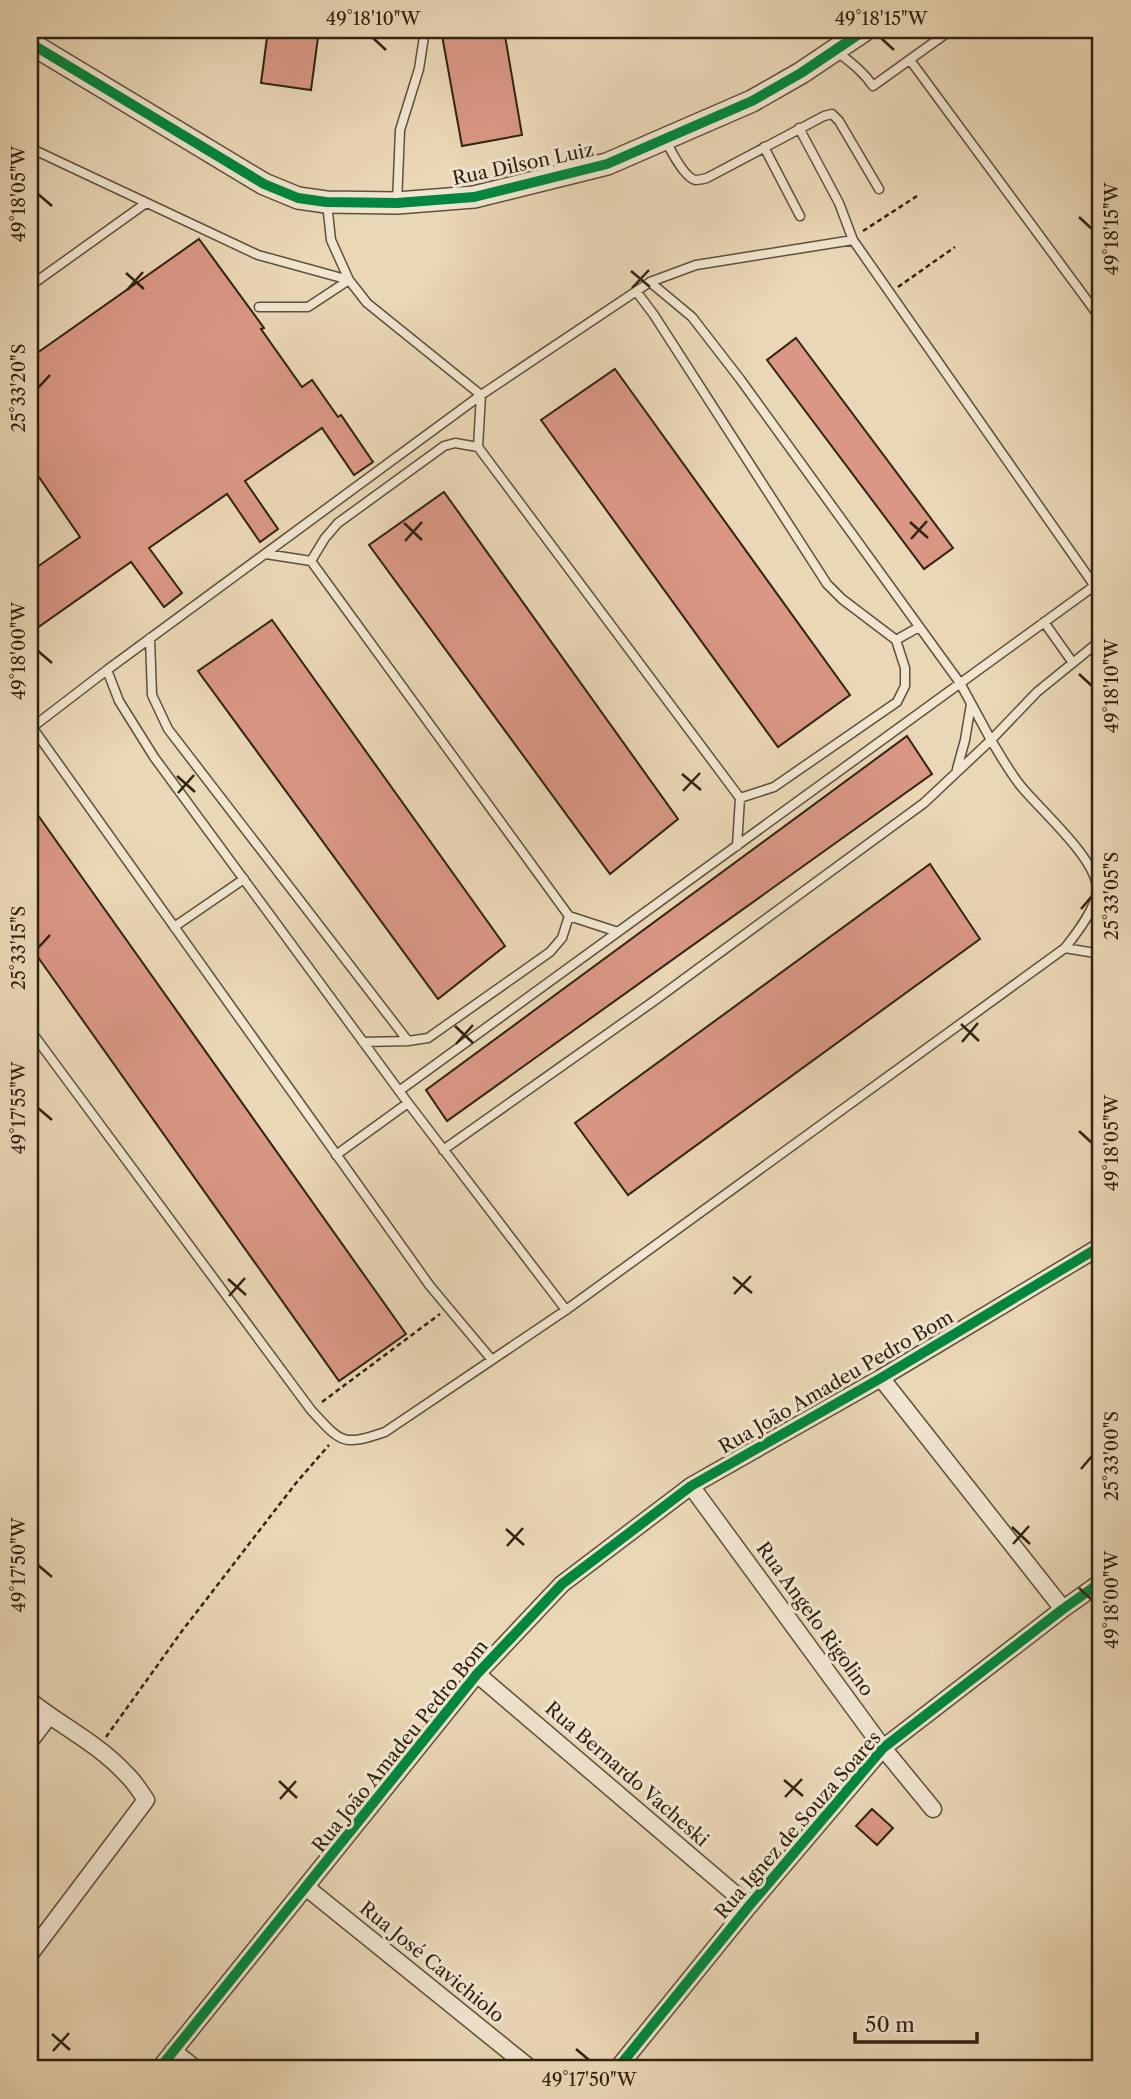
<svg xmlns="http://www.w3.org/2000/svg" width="1131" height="2099" font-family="'Libre Caslon Text',serif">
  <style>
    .building { fill: #d99784; stroke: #302311; stroke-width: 2 }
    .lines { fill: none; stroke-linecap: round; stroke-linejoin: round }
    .service-casing { stroke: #5e503a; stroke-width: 11 }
    .minor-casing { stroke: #5e503a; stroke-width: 19 }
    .tertiary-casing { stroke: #5e503a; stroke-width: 24 }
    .path { stroke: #302311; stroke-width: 2.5; stroke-dasharray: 5 3.5; stroke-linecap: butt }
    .service { stroke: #f1e5d0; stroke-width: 8 }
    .minor { stroke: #f1e5d0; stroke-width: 16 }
    .tertiary { stroke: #f1e5d0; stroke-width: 21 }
    .cycleway-casing { stroke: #f1e5d0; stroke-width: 15 }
    .cycleway { stroke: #00873e; stroke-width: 10 }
    .ticks { fill: none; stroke: #302311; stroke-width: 2.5 }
    .labels { text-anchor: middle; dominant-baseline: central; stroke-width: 6; stroke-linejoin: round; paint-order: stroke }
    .street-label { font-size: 19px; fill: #302311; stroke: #f1e5d0 }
    .neatline { fill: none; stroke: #302311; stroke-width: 2.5 }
    .ticks-label { font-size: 18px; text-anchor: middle; fill: #302311 }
  </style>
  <rect width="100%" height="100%" fill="#ead7b6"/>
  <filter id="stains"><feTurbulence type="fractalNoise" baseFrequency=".00286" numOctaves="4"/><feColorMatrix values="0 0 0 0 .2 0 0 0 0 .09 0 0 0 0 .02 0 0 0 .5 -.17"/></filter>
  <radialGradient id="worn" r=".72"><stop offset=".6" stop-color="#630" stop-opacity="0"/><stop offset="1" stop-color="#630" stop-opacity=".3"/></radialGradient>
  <!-- building -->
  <path class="building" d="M 268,30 L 319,30 L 311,90 L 261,83 Z
    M 441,30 L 504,30 L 522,135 L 462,146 Z
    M 199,239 L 264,328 L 261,329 L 302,387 L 312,380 L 338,417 L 341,415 L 373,462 L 354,475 L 322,428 L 245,481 L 278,529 L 260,542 L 227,494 L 149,548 L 182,593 L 164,607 L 131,562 L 30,633 L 30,572 L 80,537 L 30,464 L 30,358 Z
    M 796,338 L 953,548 L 924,569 L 767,360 Z
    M 615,369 L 850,695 L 778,747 L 541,420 Z
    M 444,492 L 678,819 L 610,874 L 369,545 Z
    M 272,620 L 505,946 L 438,999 L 198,671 Z
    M 907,736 L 932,774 L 447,1121 L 426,1090 Z
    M 30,804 L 406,1334 L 339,1381 L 30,946 Z
    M 930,864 L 980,939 L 628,1195 L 575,1123 Z
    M 872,1809 L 893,1828 L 877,1845 L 856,1826 Z"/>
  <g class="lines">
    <defs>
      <path id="service" d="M 836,51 C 850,62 863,71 873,86 L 951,30
        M 910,60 L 1101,319
        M 799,128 L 839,203 L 853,240
        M 666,141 C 671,151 684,177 695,180 C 698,180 703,179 707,178 L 824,116 L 832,114 L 839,121 L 879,189
        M 764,147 L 800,216
        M 30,148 L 258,255 L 349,280 L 308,307 L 259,307
        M 327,203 L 331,240 L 349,280 L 367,303 L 481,395 L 478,447 L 740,798 L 737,846
        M 397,203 L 400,130 L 419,69 L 425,30
        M 30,286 L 146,203
        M 636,291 L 654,315 L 827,584 L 842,599 L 896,640 L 905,668 L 905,686 L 897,702 L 774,787 L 740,798
        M 266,554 L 311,561 L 569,916 L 618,932
        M 311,561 L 325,538 L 338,523 L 444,446 L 455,443 L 478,447
        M 1044,622 L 1073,663
        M 150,638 L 152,695 L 168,729 L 408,1041
        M 896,640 L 919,627
        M 32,727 L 430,1286 L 492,1360
        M 30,729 L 107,670
        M 957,769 L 965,740 L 971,704
        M 174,927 L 244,879
        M 1065,948 L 1101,954
        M 30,1030 L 311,1410 C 341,1442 341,1447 385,1432 L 566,1310 L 1065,948 C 1076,934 1098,906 1097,888 C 1096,858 1039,809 1020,785 C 1009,771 1000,755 991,740 L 1037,692 L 1101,640
        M 363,1042 L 408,1041 L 428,1038 L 550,952 L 562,938 L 569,916
        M 399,1091 L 1101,581
        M 443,1150 L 654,1001 L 924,803 L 991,740 L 960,683 L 740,379 L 692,317 L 650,282
        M 336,1155 L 408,1103
        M 566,1310 L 408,1103 L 154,757 L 119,701 L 107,670 L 481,395 L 650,282 L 696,265 L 853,240 L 1101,595"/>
      <path id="minor" d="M 881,1378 L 1063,1609
        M 691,1486 L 883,1748 L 933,1809
        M 477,1674 L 749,1906
        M 30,1701 C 61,1726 99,1744 126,1774 C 134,1781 140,1791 146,1800 L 30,1954
        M 30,1741 L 49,1716
        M 307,1888 L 531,2069
        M 173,2051 L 196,2069
        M 159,2069 L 477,1674 L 562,1584 L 691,1486 L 881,1378 L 1101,1246
        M 617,2069 L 749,1906 L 883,1748 L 1063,1609 L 1101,1582"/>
      <path id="tertiary" d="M 30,43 L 264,184 L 298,198 L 326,202 L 397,203 L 474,197 L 607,164 L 752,101 L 801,73 L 865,30"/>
    </defs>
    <!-- service casing -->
    <use href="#service" class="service-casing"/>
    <!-- minor casing -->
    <use href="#minor" class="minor-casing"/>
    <!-- tertiary casing -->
    <use href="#tertiary" class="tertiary-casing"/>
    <!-- path -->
    <path class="path" d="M 863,231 L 917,196
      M 898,287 L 955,247
      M 322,1402 L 440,1314
      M 106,1737 L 182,1631 L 296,1483 L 329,1445"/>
    <!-- service -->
    <use href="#service" class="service"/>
    <!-- minor -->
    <use href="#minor" class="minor"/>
    <!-- tertiary -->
    <use href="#tertiary" class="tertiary"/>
    <defs>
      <path id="cycleway" d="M 30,43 L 264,184 L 298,198 L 326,202 L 397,203 L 474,197 L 607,164 L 752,101 L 801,73 L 865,30
        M 159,2069 L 477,1674 L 562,1584 L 691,1486 L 881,1378 L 1101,1246
        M 617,2069 L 749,1906 L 883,1748 L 1063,1609 L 1101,1582"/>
    </defs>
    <!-- cycleway casing -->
    <use href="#cycleway" class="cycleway-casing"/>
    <!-- cycleway -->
    <use href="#cycleway" class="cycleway"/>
  </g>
  <!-- ticks -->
  <path class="ticks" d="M 373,38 L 386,50M 881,38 L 894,50M 38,194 L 52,206M 1079,217 L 1092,229M 631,271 L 650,287M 126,273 L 144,289M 632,288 L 649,270M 127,290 L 143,272M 38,388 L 50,375M 910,522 L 928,538M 404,523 L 422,540M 911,539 L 927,521M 405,541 L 422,522M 38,651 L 52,663M 1079,674 L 1092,686M 682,774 L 701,790M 177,776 L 195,792M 683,791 L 700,773M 178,793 L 194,775M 1081,909 L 1092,896M 38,948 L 50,935M 961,1024 L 979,1041M 455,1026 L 473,1043M 962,1042 L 978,1023M 456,1044 L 473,1025M 38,1108 L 52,1120M 1079,1131 L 1092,1143M 733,1277 L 752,1293M 228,1279 L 246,1295M 734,1294 L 751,1276M 229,1296 L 245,1278M 1081,1469 L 1092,1456M 1012,1527 L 1030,1544M 506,1529 L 524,1545M 1013,1544 L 1029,1526M 507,1546 L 523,1528M 38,1565 L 52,1577M 1079,1588 L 1092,1600M 784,1780 L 803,1796M 279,1781 L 297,1798M 785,1797 L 802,1779M 280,1799 L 296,1781M 52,2034 L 70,2050M 576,2049 L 589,2060M 53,2051 L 69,2033"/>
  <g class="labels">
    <!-- street labels -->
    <g class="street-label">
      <text transform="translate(523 164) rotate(-12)">Rua Dilson Luiz</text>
      <text transform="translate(836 1382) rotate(-30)">Rua João Amadeu Pedro Bom</text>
      <text transform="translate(815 1619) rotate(54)">Rua Angelo Rigolino</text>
      <text transform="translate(400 1746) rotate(-51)">Rua João Amadeu Pedro Bom</text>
      <text transform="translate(627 1774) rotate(41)">Rua Bernardo Vacheski</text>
      <text transform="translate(798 1825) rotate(-49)">Rua Ignez de Souza Soares</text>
      <text transform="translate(432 1962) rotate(39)">Rua José Cavichiolo</text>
    </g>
  </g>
  <!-- margin -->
  <rect width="1131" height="2099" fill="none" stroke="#ead7b6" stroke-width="77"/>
  <!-- scale -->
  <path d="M855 2032v10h122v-10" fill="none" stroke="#302311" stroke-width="3.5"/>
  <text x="865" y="2032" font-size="21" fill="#302311" stroke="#f1e5d0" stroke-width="5" paint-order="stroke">50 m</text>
  <rect x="38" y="38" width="1054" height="2022" class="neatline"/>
  <g class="ticks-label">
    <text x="373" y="25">49°18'10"W</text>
    <text x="881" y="25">49°18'15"W</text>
    <text transform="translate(19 194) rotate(-90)" y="6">49°18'05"W</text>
    <text transform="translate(1112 229) rotate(-90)" y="6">49°18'15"W</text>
    <text transform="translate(19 388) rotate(-90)" y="6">25°33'20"S</text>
    <text transform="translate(19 651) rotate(-90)" y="6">49°18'00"W</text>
    <text transform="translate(1112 686) rotate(-90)" y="6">49°18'10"W</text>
    <text transform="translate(1112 896) rotate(-90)" y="6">25°33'05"S</text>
    <text transform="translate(19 948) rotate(-90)" y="6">25°33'15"S</text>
    <text transform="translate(19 1108) rotate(-90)" y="6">49°17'55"W</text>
    <text transform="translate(1112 1143) rotate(-90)" y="6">49°18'05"W</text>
    <text transform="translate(1112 1456) rotate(-90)" y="6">25°33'00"S</text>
    <text transform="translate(19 1565) rotate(-90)" y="6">49°17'50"W</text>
    <text transform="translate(1112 1600) rotate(-90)" y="6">49°18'00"W</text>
    <text x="589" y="2086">49°17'50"W</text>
  </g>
  <rect width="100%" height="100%" filter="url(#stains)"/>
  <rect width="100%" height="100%" fill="url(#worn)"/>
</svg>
